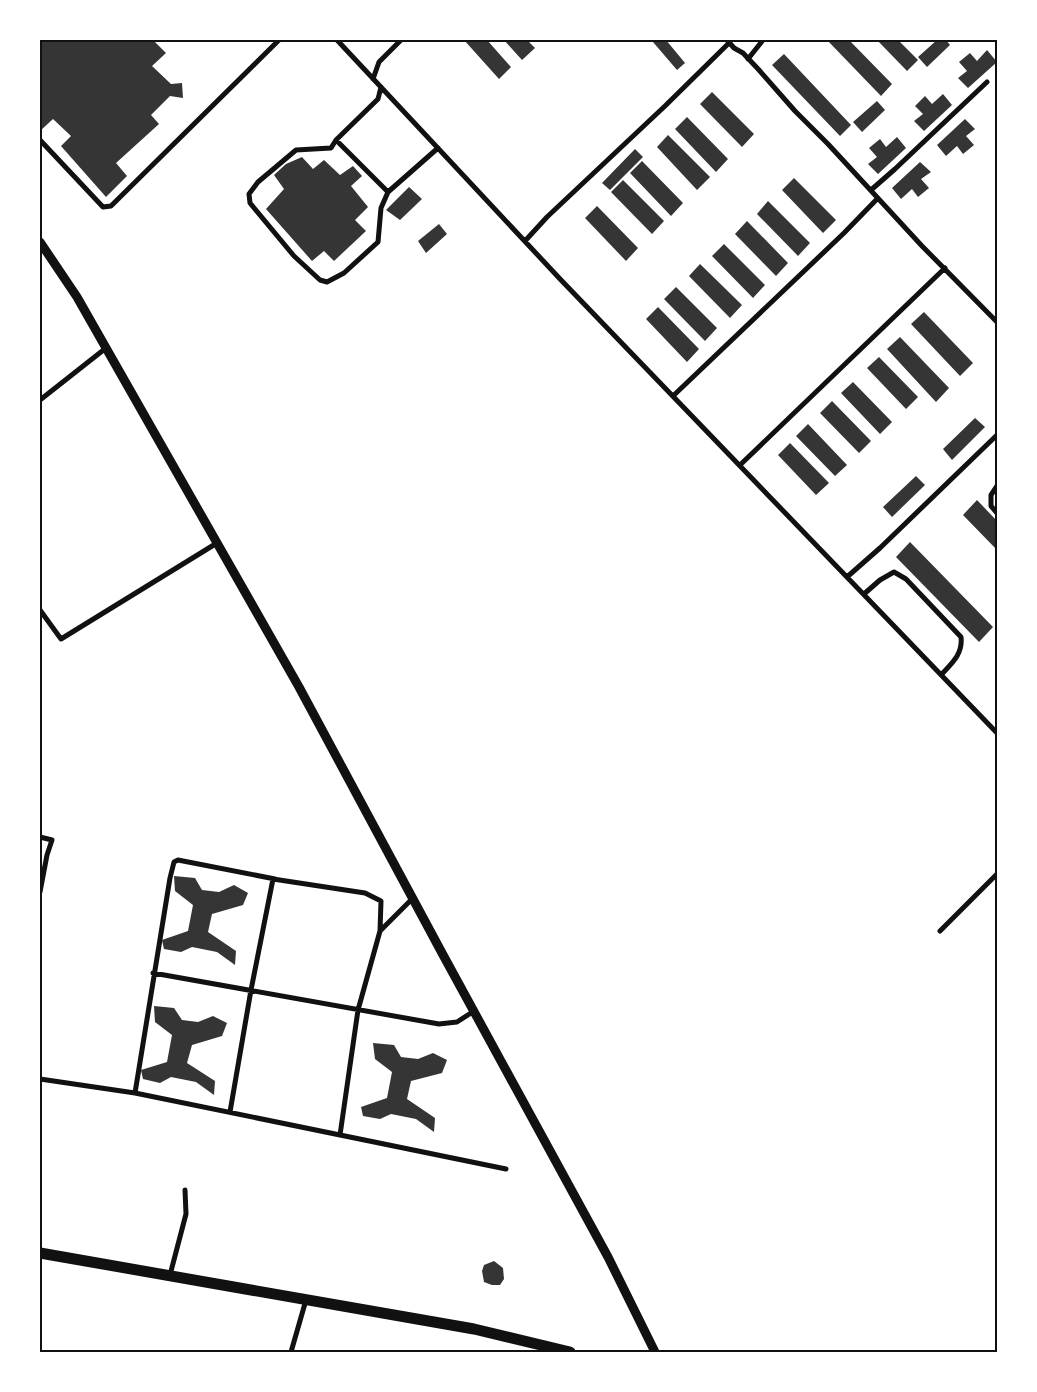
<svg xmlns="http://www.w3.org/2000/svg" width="1037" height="1392" font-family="'Roboto Serif',serif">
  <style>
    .building { fill: #353535 }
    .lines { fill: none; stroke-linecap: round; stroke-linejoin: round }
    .minor { stroke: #111; stroke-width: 5 }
    .tertiary { stroke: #111; stroke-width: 9 }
    .primary { stroke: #111; stroke-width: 11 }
    .neatline { fill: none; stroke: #111; stroke-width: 2 }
  </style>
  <rect width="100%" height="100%" fill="#fff"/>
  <!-- building -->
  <path class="building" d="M 40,40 L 153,40 L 166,53 L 152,66 L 171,84 L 182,83 L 183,98 L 170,96 L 151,115 L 159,124 L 116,163 L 127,176 L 106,197 L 61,146 L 71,136 L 53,119 L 40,131 L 40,112 L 42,109 L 40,107 Z
    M 464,40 L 487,40 L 511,67 L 499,79 Z
    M 504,40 L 527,40 L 535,48 L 522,60 Z
    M 656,40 L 666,40 L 685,63 L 677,70 L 653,42 Z
    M 827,40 L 849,40 L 892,84 L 881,96 Z
    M 877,40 L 898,40 L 918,60 L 907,71 Z
    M 937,40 L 946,40 L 950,45 L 927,67 L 918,57 Z
    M 987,50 L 997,62 L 968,88 L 958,78 L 967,71 L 959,62 L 970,53 L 977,61 Z
    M 784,54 L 851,125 L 840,136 L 772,65 Z
    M 712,92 L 754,134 L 742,147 L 700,104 Z
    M 943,94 L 952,105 L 924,131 L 914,121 L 923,114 L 915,106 L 925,96 L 932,104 Z
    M 877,101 L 885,110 L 862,132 L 853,122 Z
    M 687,117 L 728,159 L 716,172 L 675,129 Z
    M 965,119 L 975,129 L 966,136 L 974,145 L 963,154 L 957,146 L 946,156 L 937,145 Z
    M 668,135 L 710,177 L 697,190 L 657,147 Z
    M 897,137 L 906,148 L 878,174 L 868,164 L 877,157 L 869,148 L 880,139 L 886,147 Z
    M 635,149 L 643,157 L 610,190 L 602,183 Z
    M 302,157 L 313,169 L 324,160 L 340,175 L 353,166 L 362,176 L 351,186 L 368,207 L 355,220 L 366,231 L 334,261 L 324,251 L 312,261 L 266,209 L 284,189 L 274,175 L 286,164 Z
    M 642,161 L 683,203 L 671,216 L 630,173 Z
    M 920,162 L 931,172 L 921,179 L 929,188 L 918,197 L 912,189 L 901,199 L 892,188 Z
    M 794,178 L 836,220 L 823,233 L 782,190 Z
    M 623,180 L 664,221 L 652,234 L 611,192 Z
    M 409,187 L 422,199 L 400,220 L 386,210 Z
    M 768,201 L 810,243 L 798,256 L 757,214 Z
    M 597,206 L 638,248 L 626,261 L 585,218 Z
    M 747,221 L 788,263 L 776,276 L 735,234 Z
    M 439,224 L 447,234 L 426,253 L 418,241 Z
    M 724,244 L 765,285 L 753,298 L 712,256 Z
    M 700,264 L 742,305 L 730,318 L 689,276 Z
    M 676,287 L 717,328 L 705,341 L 664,299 Z
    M 658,307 L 699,349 L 687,362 L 646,319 Z
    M 924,312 L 973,363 L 960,376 L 911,324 Z
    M 900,337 L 949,388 L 936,402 L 887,349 Z
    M 879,357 L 918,397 L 906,409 L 867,368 Z
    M 853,382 L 892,422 L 880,434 L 841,393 Z
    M 832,401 L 871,441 L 859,453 L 820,413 Z
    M 975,418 L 985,427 L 952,460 L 943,449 Z
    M 808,424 L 847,465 L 835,476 L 796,436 Z
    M 790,443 L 829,483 L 816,495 L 778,455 Z
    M 916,476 L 925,485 L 892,517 L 883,507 Z
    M 977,500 L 997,521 L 997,550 L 963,515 Z
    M 910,542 L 993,627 L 979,642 L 896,557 Z
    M 174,876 L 195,878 L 202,890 L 219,892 L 234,885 L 248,893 L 243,905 L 212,914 L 208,932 L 236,951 L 235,965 L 217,952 L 192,947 L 181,952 L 164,949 L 162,940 L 188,931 L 193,905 L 175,891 Z
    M 154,1006 L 174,1008 L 182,1020 L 198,1022 L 213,1016 L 227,1023 L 222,1036 L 192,1045 L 187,1063 L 215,1081 L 214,1095 L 196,1082 L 171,1077 L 160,1083 L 143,1079 L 141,1070 L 167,1062 L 172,1035 L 155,1022 Z
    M 373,1043 L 394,1045 L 401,1057 L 418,1059 L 433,1053 L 447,1060 L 442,1073 L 411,1081 L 407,1099 L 435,1118 L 434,1132 L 416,1119 L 391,1114 L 380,1119 L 363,1116 L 361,1107 L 387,1098 L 392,1072 L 375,1059 Z
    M 494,1261 L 503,1268 L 504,1279 L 500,1285 L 492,1285 L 484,1282 L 482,1271 L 484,1265 Z"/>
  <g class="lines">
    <!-- minor -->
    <path class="minor" d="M 337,40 L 561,280 L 997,733
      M 727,40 L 734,48 L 743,53 L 759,70 L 795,111 L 828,144 L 922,246 L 997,322
      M 748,59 L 763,40
      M 373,79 L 379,62 L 401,40
      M 40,140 L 103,207 L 111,206 L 279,40
      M 336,140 L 388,192 L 381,208 L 378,242 L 344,273 L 327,282 L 320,280 L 294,256 L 250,203 L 249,194 L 258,182 L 296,150 L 331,148 L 336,140 L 378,99 L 381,87
      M 871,190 L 895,169 L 987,82
      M 388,192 L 438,148
      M 525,241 L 547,217 L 665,106 L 729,43
      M 673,396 L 844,233 L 878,198
      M 40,400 L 106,348
      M 740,465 L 945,268
      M 997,486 L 991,495 L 991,506 L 997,513
      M 847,577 L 880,548 L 997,435
      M 864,594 L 880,580 L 894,572 L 906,579 L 961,637 C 963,654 952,663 941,675
      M 40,610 L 61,639 L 217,543
      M 40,837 L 52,840 L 47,855 L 40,892
      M 940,931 L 997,874
      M 153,973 L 439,1024 L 457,1022 L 474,1011
      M 40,1079 L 135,1093 L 506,1169
      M 135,1093 L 170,878 L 174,862 L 178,860 L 275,879
      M 230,1112 L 251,990 L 273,879 L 365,893 L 381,901 L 380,931
      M 340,1135 L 358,1010 L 380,931 L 412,899
      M 170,1275 L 186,1214 L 185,1190
      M 291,1352 L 306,1300"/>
    <!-- tertiary -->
    <path class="tertiary" d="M 40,242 L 77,297 L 299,687 L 442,953 L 608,1257 L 655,1352"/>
    <!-- primary -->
    <path class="primary" d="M 40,1253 L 474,1329 L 570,1352"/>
  </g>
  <!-- border -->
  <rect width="1037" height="1392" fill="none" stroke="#ffffff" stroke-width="82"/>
  <rect x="41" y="41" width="955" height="1310" class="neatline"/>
</svg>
